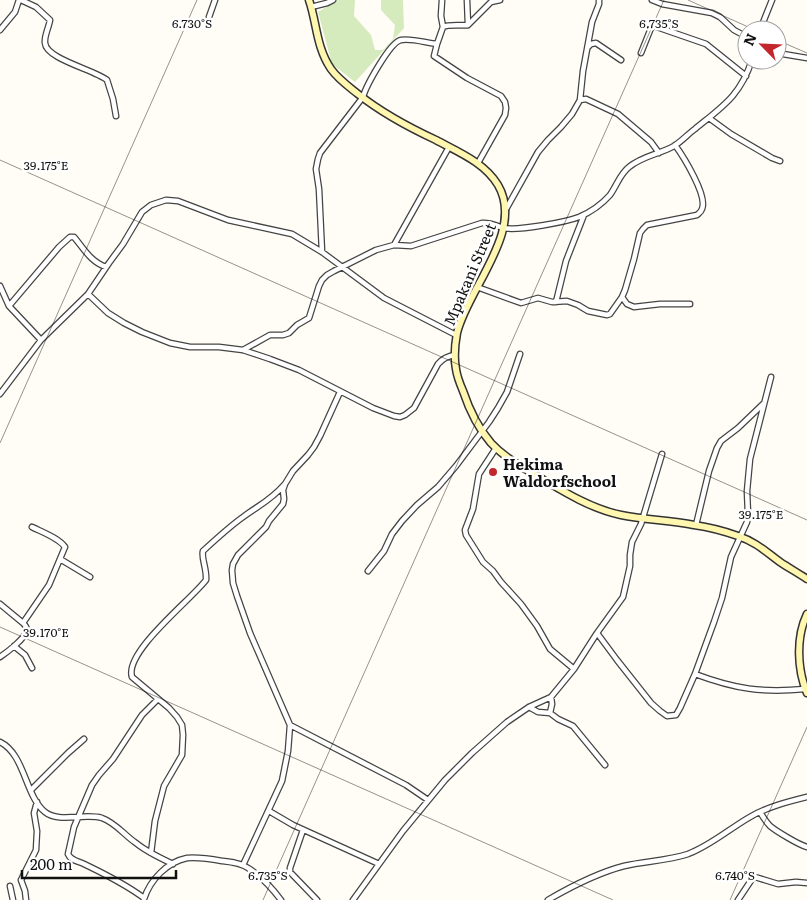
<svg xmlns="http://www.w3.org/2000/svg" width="807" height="900" font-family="Literata,serif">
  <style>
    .grass { fill: #d5ebbd }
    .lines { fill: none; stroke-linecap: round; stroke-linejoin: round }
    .street-casing { stroke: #444; stroke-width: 7 }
    .secondary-casing { stroke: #333; stroke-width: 9 }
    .street { stroke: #fff; stroke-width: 4.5 }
    .secondary { stroke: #fff6b0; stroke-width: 6 }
    .ticks { fill: none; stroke: #111; stroke-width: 1; stroke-opacity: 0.45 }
    .poi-dot { fill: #c4262e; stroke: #fff; stroke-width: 2 }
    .labels { text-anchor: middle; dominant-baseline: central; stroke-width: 5; stroke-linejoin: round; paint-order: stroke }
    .street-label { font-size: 15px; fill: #111; stroke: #fff }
    .poi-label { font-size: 15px; font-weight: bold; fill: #111; stroke: #fff; text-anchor: start }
    .ticks-label { font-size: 12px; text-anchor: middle; fill: #111; stroke: #fff; stroke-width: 5; stroke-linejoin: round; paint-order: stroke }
  </style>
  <rect width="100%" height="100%" fill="#fffdf5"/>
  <!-- grass -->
  <path class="grass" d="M 338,0 L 355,0 L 354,16 L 371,35 L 375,50 L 383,50 L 393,39 L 395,25 L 381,10 L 381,0 L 403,0 L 404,28 L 355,82 L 332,64 L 318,12 Z"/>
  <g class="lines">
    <defs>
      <path id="street" d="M 21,0 L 36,7 L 50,20 C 49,27 44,36 45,43 C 46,59 95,70 107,80 L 113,99 L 116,116
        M 442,0 L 441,16 L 443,27
        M 467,0 L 468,25 C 461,26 449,24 443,27 L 437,44 L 434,56 L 467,78 L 501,96 L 505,102 L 506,108 L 505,115 L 478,163
        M 652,0 L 662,4 L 712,13 L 720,17 L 734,30 L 747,37
        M 311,7 L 327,3 L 333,0
        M 209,17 L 215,0
        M 468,25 L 491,2 L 500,0
        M 0,30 L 15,12 L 19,0
        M 760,30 L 772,0
        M 588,47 L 591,44 L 596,43 L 621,60
        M 641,53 L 651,28 L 654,26 L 706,44 L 746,76
        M 777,53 L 807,58
        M 580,100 L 583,71 L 592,22 L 599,4 L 599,0
        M 709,118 L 731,134 L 772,158 L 780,161
        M 505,211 L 538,152 L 548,140 L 561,127 L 572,114 L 580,100 L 586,99 L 618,114 L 651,142 L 659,153
        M 394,245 L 449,147
        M 322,252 L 319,189 L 316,169 L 318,159 L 320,153 L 363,97 C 366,86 390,42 401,40 C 411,38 427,43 437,44
        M 0,286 L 9,306 L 41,340
        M 477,287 L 521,303 L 538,298 L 552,302 L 567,301 L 578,305 L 588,311 L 607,315 L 610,314 L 622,297 L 625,290 L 634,259 L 640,233 L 643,229 L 647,225 L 697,215 C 699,213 701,212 702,209 C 708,196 683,156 675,145
        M 88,294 L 108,313 L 124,323 L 142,332 L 170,343 L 190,347 L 219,347 L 243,350 L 270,359 L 299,370 L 373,408 L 394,416 L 400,417 L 405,415 L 414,408 L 438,364 C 443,358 448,356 455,355
        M 622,297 L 627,304 L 634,307 L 660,304 L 690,304
        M 556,302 L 566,261 L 584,215
        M 9,306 L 59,247 L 70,237 L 74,237 C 84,249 91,262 106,267
        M 243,350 L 270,335 L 283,335 L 289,333 L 297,325 L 309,318 L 319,286 L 322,280 L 327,275 L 334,271 L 376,250 L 394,245 L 411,246 L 482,223 C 494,222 494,226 504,228 C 518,231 566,222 579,217 C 591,212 602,204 610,195 C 617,185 620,174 629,167 C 642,156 660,154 674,146 C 682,141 688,134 695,129 C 723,106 740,96 752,60
        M 0,394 L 41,340 L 88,294 L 109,263 L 123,244 L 142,212 L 151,205 L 166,200 L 178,201 L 228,220 L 292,234 L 322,252 L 384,298 L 456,335
        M 496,448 L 479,474 L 473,509 L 465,530 L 466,535 L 483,562 L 493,571 L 501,582 L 521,604 L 537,626 L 550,649 L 574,669
        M 696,525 L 709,471 L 717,448 L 721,441 L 738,428 L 763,404
        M 60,559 L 90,577
        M 368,571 L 384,551 L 392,534 L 402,521 L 417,505 L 438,487 L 456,466 L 489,422 L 498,408 L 507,392 L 520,354
        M 0,604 L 23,623 C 25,625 27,627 27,630 C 26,638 6,653 0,657
        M 23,623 L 49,585 L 65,547 C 59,538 42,532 32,527
        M 597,633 L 617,660 L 651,703 L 660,711 L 667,716 L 676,715 L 680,708 L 695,674 L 714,622 L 722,598 L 731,557 L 747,522 L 748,514 L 747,491 L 750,459 L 771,377
        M 14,646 L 25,655 L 32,668
        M 695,674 C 735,689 762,693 805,689
        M 529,707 L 538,712 L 550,713 L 558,719 L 573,726 L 605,765
        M 550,713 L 552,704 L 551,697
        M 290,725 L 406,785 L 428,800
        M 0,742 C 25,754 25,796 45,812 C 58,823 85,813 102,818 C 116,823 124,835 136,843 C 147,852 160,858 173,864
        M 31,790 L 68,753 L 84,739
        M 269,811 L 293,825 L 379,864
        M 760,812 C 763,817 766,822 770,826 C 776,831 799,845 807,847
        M 303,830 L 290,868 L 290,872 L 317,900
        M 151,853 L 155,821 L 164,786 L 182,755 L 183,735 L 182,725 L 177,717 L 169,708 L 132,677 C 124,652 191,600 206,580 C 207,569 201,558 203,551 C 216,539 229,527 243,517 C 259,505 270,501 284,485
        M 243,865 L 282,781 L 288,751 L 290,725 L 250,633 L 237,596 L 233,583 L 232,570 L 233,564 L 238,555 L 266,527 L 269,521 L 283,504 L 284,499 L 283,490 L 285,484 L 293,471 L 308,455 L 314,447 L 320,436 L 340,392
        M 10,886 L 13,900
        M 144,898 C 125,884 105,874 84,864 C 78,861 71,861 68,854 L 74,827 L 92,785 L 99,775 L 113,759 L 142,715 L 158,699
        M 144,899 C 150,880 167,862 187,858 C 199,857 211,859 222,861 C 231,862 241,863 248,868 C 261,876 272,888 281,900
        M 26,900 L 25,891 L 21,880 L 36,850 L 37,831 L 34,813 L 37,802
        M 353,900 L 403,831 L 445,780 L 472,753 L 507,722 L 529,707 L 551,697 L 574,669 L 597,633 L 623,597 L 630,566 L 630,555 L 632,542 L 641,524 L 662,454
        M 548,900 C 572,886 597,873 624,866 C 645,861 667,861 688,854 C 710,846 729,829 750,817 C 767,807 787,802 807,797
        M 738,900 L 752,879 L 755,877 L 778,884 L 796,882 L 807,883"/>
      <path id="secondary" d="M 309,0 C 317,23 316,47 331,69 C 338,79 348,86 358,94 C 382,113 408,127 436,140 C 458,152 484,162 498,185 C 525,231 468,288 457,333 C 455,344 454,359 456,369 C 457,377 460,384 463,391 C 469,409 478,428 491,443 C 505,458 522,467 539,477 C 564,492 592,509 621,515 C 645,520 670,520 694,525 C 708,527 724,531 738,536 C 756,542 765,551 780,562 C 789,568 798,573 807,579
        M 807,614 C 796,637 797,669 807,693"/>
    </defs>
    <!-- street casing -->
    <use href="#street" class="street-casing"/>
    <!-- secondary casing -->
    <use href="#secondary" class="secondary-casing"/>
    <!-- street -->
    <use href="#street" class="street"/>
    <!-- secondary -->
    <use href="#secondary" class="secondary"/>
  </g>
  <!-- ticks -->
  <path class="ticks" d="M 688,0 L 755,30M 777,40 L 807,53M 0,160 L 807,520M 0,443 L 197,0M 0,627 L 613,900M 263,900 L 664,0M 730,900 L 807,727"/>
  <!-- markers -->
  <circle class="poi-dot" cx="493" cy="472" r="5"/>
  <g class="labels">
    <!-- street labels -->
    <g class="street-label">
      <text transform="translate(469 274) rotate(-67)">Mpakani Street</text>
    </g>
    <!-- poi labels -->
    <g class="poi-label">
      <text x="503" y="463">Hekima<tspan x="503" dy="17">Waldorfschool</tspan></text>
    </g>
  </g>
  <g class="ticks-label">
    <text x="192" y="28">6.730°S</text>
    <text x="659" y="28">6.735°S</text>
    <text x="46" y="170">39.175°E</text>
    <text x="761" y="519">39.175°E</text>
    <text x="46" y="637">39.170°E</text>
    <text x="268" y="880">6.735°S</text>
    <text x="735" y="880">6.740°S</text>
  </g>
  <!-- north arrow -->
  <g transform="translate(762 45) rotate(294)"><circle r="24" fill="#ffffff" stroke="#a0a0a0"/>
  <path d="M0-4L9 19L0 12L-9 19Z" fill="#c4262e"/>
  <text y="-8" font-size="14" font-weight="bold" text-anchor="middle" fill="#111111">N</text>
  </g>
  <!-- scale -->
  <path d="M22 870v8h154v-8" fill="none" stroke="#111111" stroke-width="2.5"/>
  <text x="30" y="870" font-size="15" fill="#111111" stroke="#ffffff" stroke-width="4" paint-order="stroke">200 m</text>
</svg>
